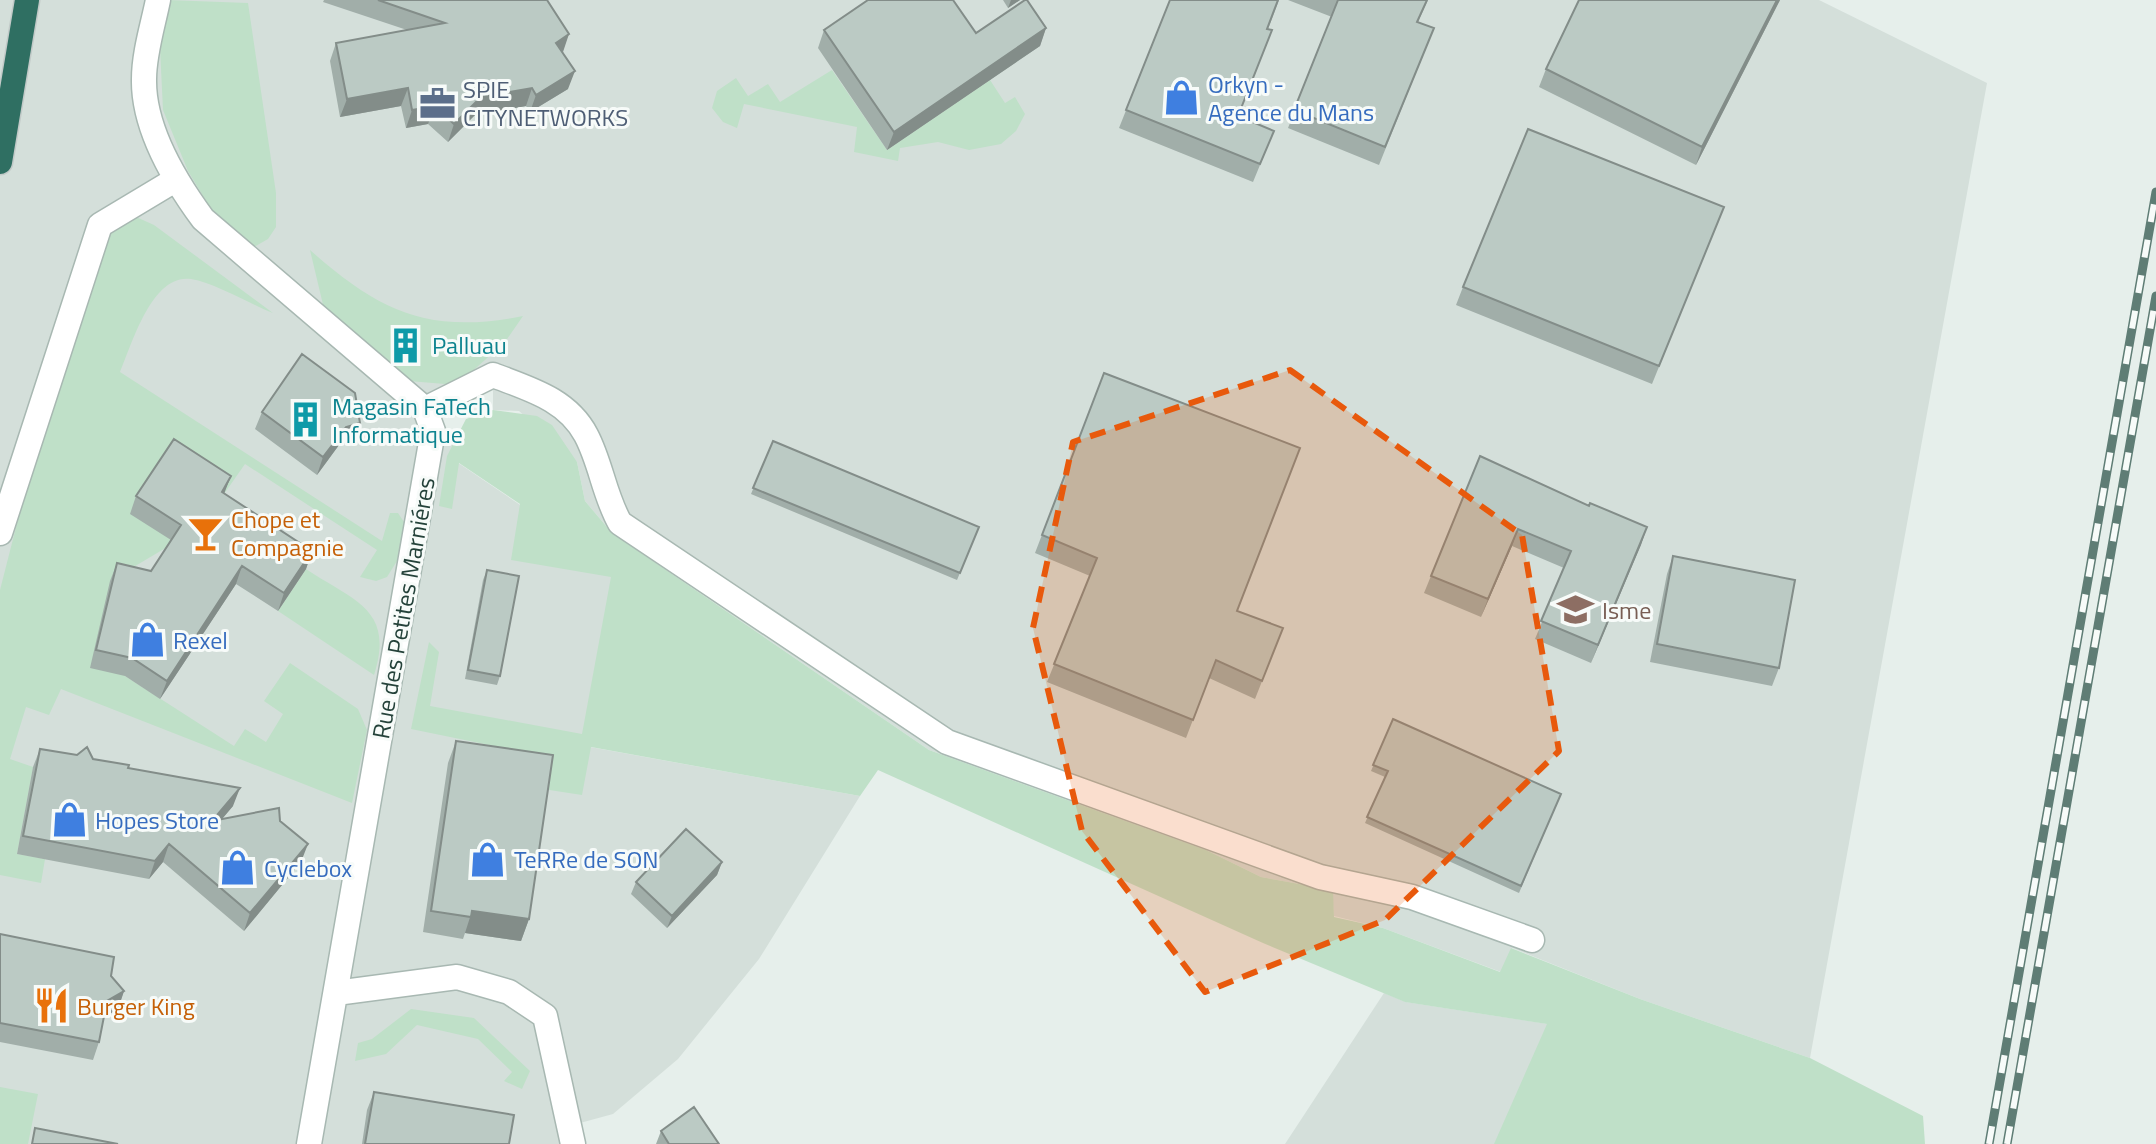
<svg xmlns="http://www.w3.org/2000/svg" width="2156" height="1144" font-family="'Titillium Web',sans-serif">
  <style>
    .built { fill: #d4dfda }
    .green { fill: #bfe0c8 }
    .lines { fill: none; stroke-linecap: round; stroke-linejoin: round }
    .minor-casing { stroke: #a8b8b2; stroke-width: 27 }
    .highway-casing { stroke: #c2cac8; stroke-width: 27 }
    .minor { stroke: #fff; stroke-width: 24 }
    .highway { stroke: #2f6f62; stroke-width: 24 }
    .rail-casing { stroke: #5f7d75; stroke-width: 9 }
    .rail { stroke: #f7fbf9; stroke-width: 6; stroke-dasharray: 18; stroke-linecap: butt }
    .wall { fill: #a1aea9 }
    .shaded-wall { fill: #838d89 }
    .building { fill: #bbcac4; stroke: #838d89; stroke-width: 2 }
    .marked { fill: #e8590c; fill-opacity: 0.2; stroke: #e8590c; stroke-width: 6; stroke-dasharray: 16 10; stroke-linejoin: round }
    .labels { text-anchor: middle; dominant-baseline: central; stroke-width: 6; stroke-linejoin: round; paint-order: stroke }
    .shop-label { font-size: 24px; fill: #366cbe; stroke: #f7fbf9; text-anchor: start }
    .service-label { font-size: 24px; fill: #4e5e75; stroke: #f7fbf9; text-anchor: start }
    .culture-label { font-size: 24px; fill: #0d838f; stroke: #f7fbf9; text-anchor: start }
    .food-label { font-size: 24px; fill: #c56008; stroke: #f7fbf9; text-anchor: start }
    .street-label { font-size: 24px; fill: #24423a; stroke: #f7fbf9 }
    .education-label { font-size: 24px; fill: #785e54; stroke: #f7fbf9; text-anchor: start }
  </style>
  <rect width="100%" height="100%" fill="#e6efeb"/>
  <!-- built -->
  <path class="built" d="M 0,0 L 1819,0 L 1987,83 L 1810,1058 L 1640,999 L 1512,948 L 1501,972 L 1383,928 L 1334,916 L 1332,890 L 1261,877 L 1206,850 L 929,750 L 612,533 L 585,501 L 577,462 L 519,411 L 493,410 L 493,376 L 425,409 L 457,437 L 448,456 L 622,574 L 590,747 L 860,796 L 759,959 L 678,1059 L 613,1114 L 569,1126 L 573,1144 L 0,1144 Z
    M 1384,993 L 1406,1002 L 1548,1024 L 1712,1144 L 1285,1144 Z"/>
  <!-- green -->
  <path class="green" d="M 167,0 L 248,3 L 276,193 L 276,227 L 268,239 L 254,247 L 221,226 L 188,171 L 163,110 L 160,48 Z
    M 832,70 L 887,150 L 990,80 L 1005,103 L 1015,97 L 1025,114 L 1016,131 L 1001,144 L 969,150 L 938,142 L 900,148 L 898,161 L 854,152 L 857,127 L 744,104 L 737,128 L 723,122 L 712,108 L 717,91 L 736,78 L 748,96 L 768,84 L 780,102 Z
    M 134,216 L 154,225 L 273,313 C 250,304 215,283 191,279 C 152,273 132,344 120,372 L 382,541 L 390,513 L 398,513 L 404,522 L 397,561 L 387,577 L 376,581 L 360,577 L 377,550 L 245,464 L 224,494 L 174,543 L 110,581 L 125,676 L 234,746 L 245,729 L 266,742 L 283,714 L 264,701 L 290,663 L 358,709 L 367,730 L 352,803 L 61,689 L 49,715 L 26,707 L 10,759 L 33,767 L 17,854 L 45,859 L 41,883 L 0,875 L 0,590 L 36,449 L 75,321 L 111,233 Z
    M 310,250 C 379,311 428,335 523,316 L 505,342 L 457,385 L 409,381 L 325,313 Z
    M 493,410 L 537,416 L 552,425 L 577,462 L 585,501 L 612,533 L 929,750 L 1206,850 L 1261,877 L 1333,890 L 1334,917 L 1383,928 L 1500,972 L 1511,948 L 1640,999 L 1810,1058 L 1923,1116 L 1925,1144 L 1494,1144 L 1547,1024 L 1405,1002 L 1263,943 L 878,770 L 860,796 L 591,747 L 582,795 L 543,789 L 514,750 L 411,729 L 429,642 L 439,652 L 430,706 L 582,734 L 611,577 L 511,560 L 520,504 L 459,463 L 452,509 L 439,506 L 447,456 L 466,419 Z
    M 306,569 C 354,601 395,609 374,675 L 278,611 Z
    M 411,1009 L 474,1018 L 530,1071 L 522,1089 L 504,1081 L 512,1072 L 478,1039 L 417,1025 L 386,1054 L 355,1061 L 358,1043 L 372,1039 Z
    M 0,1087 L 38,1094 L 28,1144 L 0,1144 Z"/>
  <g class="lines">
    <defs>
      <path id="minor" d="M 158,0 C 153,25 144,53 144,79 C 143,129 175,181 203,219 L 425,409 L 433,431 L 309,1144
        M 425,409 L 493,375 C 529,389 567,399 586,435 C 601,463 604,495 620,523 L 947,742 L 1320,877 L 1412,897 L 1532,940
        M 0,533 L 100,225 L 175,180
        M 336,993 L 457,977 L 509,992 L 545,1016 L 573,1144"/>
      <path id="highway" d="M 0,162 L 27,0"/>
    </defs>
    <!-- minor casing -->
    <use href="#minor" class="minor-casing"/>
    <!-- highway casing -->
    <use href="#highway" class="highway-casing"/>
    <!-- minor -->
    <use href="#minor" class="minor"/>
    <!-- highway -->
    <use href="#highway" class="highway"/>
    <defs>
      <path id="rail" d="M 1989,1144 L 2156,192
        M 2007,1144 L 2156,296"/>
    </defs>
    <!-- rail casing -->
    <use href="#rail" class="rail-casing"/>
    <!-- rail -->
    <use href="#rail" class="rail"/>
  </g>
  <!-- wall -->
  <path class="wall" d="M 324,0 L 547,0 L 563,52 L 568,89 L 530,112 L 526,106 L 475,115 L 448,142 L 428,124 L 406,128 L 401,106 L 340,117 L 330,61 L 336,43 L 407,30 L 323,2 Z
    M 1003,0 L 1020,0 L 1008,8 Z
    M 1170,0 L 1279,0 L 1268,29 L 1239,116 L 1274,131 L 1253,182 L 1119,128 Z
    M 1288,0 L 1428,0 L 1418,22 L 1434,28 L 1379,165 L 1288,128 L 1332,17 Z
    M 1579,0 L 1780,0 L 1696,165 L 1539,87 L 1546,69 Z
    M 1046,28 L 1040,46 L 887,150 L 818,48 L 824,30 L 976,33 Z
    M 1724,207 L 1652,384 L 1456,305 L 1463,287 Z
    M 1104,373 L 1237,611 L 1276,646 L 1255,699 L 1209,678 L 1186,738 L 1047,682 L 1090,576 L 1035,553 Z
    M 262,412 L 360,423 L 354,441 L 339,445 L 317,475 L 255,429 Z
    M 773,441 L 979,527 L 957,580 L 751,494 Z
    M 1480,456 L 1589,506 L 1647,527 L 1591,663 L 1535,639 L 1564,568 L 1512,546 L 1481,617 L 1424,593 Z
    M 225,494 L 312,551 L 306,569 L 278,611 L 236,584 L 160,699 L 125,676 L 90,668 L 110,581 L 117,563 L 151,571 L 171,540 L 130,514 L 136,496 Z
    M 1673,556 L 1779,668 L 1772,686 L 1650,662 L 1667,574 Z
    M 487,570 L 500,676 L 497,685 L 465,679 L 483,580 Z
    M 1393,719 L 1561,794 L 1519,893 L 1365,823 L 1385,777 L 1371,771 Z
    M 456,741 L 529,919 L 521,941 L 465,933 L 463,939 L 423,932 L 448,763 Z
    M 40,749 L 93,759 L 128,768 L 233,806 L 222,819 L 280,821 L 301,862 L 244,931 L 163,862 L 149,879 L 17,854 L 33,767 Z
    M 722,862 L 717,875 L 667,928 L 631,894 L 636,882 Z
    M 0,934 L 111,976 L 124,991 L 118,1009 L 104,1017 L 99,1042 L 93,1060 L 0,1042 Z
    M 374,1092 L 509,1144 L 362,1144 L 367,1110 Z
    M 661,1131 L 719,1144 L 656,1144 Z"/>
  <!-- shaded-wall -->
  <path class="shaded-wall" d="M 1011,0 L 1020,0 L 1008,8 Z
    M 1777,0 L 1780,0 L 1696,165 L 1702,147 Z
    M 1046,28 L 1040,46 L 887,150 L 894,132 Z
    M 569,34 L 563,52 L 556,43 Z
    M 575,71 L 568,89 L 530,112 L 536,95 Z
    M 408,88 L 401,106 L 340,117 L 347,99 Z
    M 532,88 L 526,106 L 475,115 L 448,142 L 454,124 L 481,97 Z
    M 435,106 L 428,124 L 406,128 L 412,110 Z
    M 360,423 L 354,441 L 339,445 L 317,475 L 323,457 L 346,427 Z
    M 231,476 L 224,494 L 222,492 Z
    M 1647,527 L 1641,545 L 1591,663 L 1598,645 Z
    M 1518,529 L 1512,546 L 1481,617 L 1488,599 Z
    M 312,551 L 306,569 L 278,611 L 284,593 Z
    M 242,566 L 236,584 L 160,699 L 167,681 Z
    M 240,788 L 233,806 L 205,839 L 212,821 Z
    M 169,844 L 163,862 L 149,879 L 155,861 Z
    M 308,844 L 301,862 L 244,931 L 250,913 Z
    M 722,862 L 717,875 L 667,928 L 672,916 Z
    M 472,911 L 529,919 L 521,941 L 465,933 Z
    M 124,991 L 118,1009 L 101,1019 L 107,1001 Z"/>
  <!-- building -->
  <path class="building" d="M 378,0 L 547,0 L 569,34 L 556,43 L 575,71 L 536,95 L 532,88 L 481,97 L 454,124 L 435,106 L 412,110 L 408,88 L 347,99 L 336,43 L 445,23 Z
    M 868,0 L 953,0 L 976,33 L 1025,0 L 1027,0 L 1046,28 L 894,132 L 824,30 Z
    M 1170,0 L 1278,0 L 1267,29 L 1272,30 L 1238,116 L 1274,131 L 1260,164 L 1126,110 Z
    M 1338,0 L 1427,0 L 1417,22 L 1434,28 L 1385,147 L 1294,110 Z
    M 1579,0 L 1777,0 L 1702,147 L 1546,69 Z
    M 1528,129 L 1724,207 L 1659,366 L 1463,287 Z
    M 302,354 L 355,393 L 360,423 L 346,427 L 323,457 L 262,412 Z
    M 1104,373 L 1300,448 L 1237,611 L 1283,628 L 1262,681 L 1216,660 L 1193,720 L 1054,664 L 1097,558 L 1042,535 Z
    M 174,439 L 231,476 L 222,492 L 312,551 L 284,593 L 242,566 L 167,681 L 132,658 L 96,650 L 117,563 L 151,571 L 181,525 L 136,496 Z
    M 773,441 L 979,527 L 960,573 L 753,488 Z
    M 1480,456 L 1589,506 L 1590,503 L 1647,527 L 1598,645 L 1541,621 L 1571,551 L 1518,529 L 1488,599 L 1431,576 Z
    M 1673,556 L 1795,580 L 1779,668 L 1657,644 Z
    M 487,570 L 519,576 L 500,676 L 468,670 Z
    M 1393,719 L 1561,794 L 1521,886 L 1367,817 L 1388,771 L 1373,765 Z
    M 456,741 L 553,755 L 529,919 L 472,911 L 471,917 L 431,911 Z
    M 87,747 L 93,759 L 129,765 L 128,768 L 240,788 L 212,821 L 279,808 L 280,821 L 308,844 L 250,913 L 169,844 L 155,861 L 23,836 L 40,749 L 77,755 Z
    M 686,829 L 722,862 L 672,916 L 636,882 Z
    M 0,934 L 114,957 L 111,976 L 124,991 L 107,1001 L 99,1042 L 0,1023 Z
    M 374,1092 L 514,1115 L 509,1144 L 365,1144 Z
    M 694,1107 L 719,1144 L 669,1144 L 661,1131 Z
    M 35,1128 L 118,1144 L 32,1144 Z"/>
  <!-- marked area -->
  <path class="marked" d="M 1290,370 L 1522,535 L 1559,751 L 1385,920 L 1205,992 L 1082,831 L 1033,628 L 1073,442 Z"/>
  <!-- icons -->
  <defs>
    <symbol id="shop-bare" viewBox="-9 -9 18 18"><path d="M-5-2.5h2.3a2.7 3.5 0 0 1 5.4 0H5L5.5 6h-11ZM-1.5-2.5h3a1.5 2.3 0 0 0-3 0Z" fill="#3f7fe0" stroke="#f7fbf9" stroke-width="2.5" paint-order="stroke"/></symbol>
    <symbol id="office-bare" viewBox="-9 -9 18 18"><path d="M-6-3h4V-5.5h4V-3h4V5H-6ZM-1-4.5V-3h2v-1.5ZM-6 0V1H6V0Z" fill="#5c6f8a" stroke="#f7fbf9" stroke-width="2.5" paint-order="stroke"/></symbol>
    <symbol id="building-bare" viewBox="-9 -9 18 18"><path d="M-4-6H4V6H1V3H-1V6H-4ZM-2.5-4.3h1.7v1.8h-1.7ZM.8-4.3h1.7v1.8H.8ZM-2.5-1h1.7V.8h-1.7ZM.8-1h1.7V.8H.8Z" fill="#0f9aa8" stroke="#f7fbf9" stroke-width="2.5" paint-order="stroke"/></symbol>
    <symbol id="bar-bare" viewBox="-9 -9 18 18"><path d="M-6-5H6L.8 .8V4.5H3.5V6h-7V4.5H-.8V.8Z" fill="#e8710a" stroke="#f7fbf9" stroke-width="2.5" paint-order="stroke"/></symbol>
    <symbol id="university-bare" viewBox="-9 -9 18 18"><path d="M0-5L7-2L0 1L-7-2ZM-4 1L0 2.5L4 1V4Q0 6-4 4Z" fill="#8d6e63" stroke="#f7fbf9" stroke-width="2.5" paint-order="stroke"/></symbol>
    <symbol id="restaurant-bare" viewBox="-9 -9 18 18"><path d="M-5-6h1v4h1v-4h1v4h1v-4h1v5L-1.5 .5V6h-2V.5L-5-1ZM5-6V6H3V1.5H1.5Q1.5-4 5-6Z" fill="#e8710a" stroke="#f7fbf9" stroke-width="2.5" paint-order="stroke"/></symbol>
  </defs>
  <g fill-rule="evenodd">
    <use href="#shop-bare" x="1156" y="72" width="51" height="51"/>
    <use href="#office-bare" x="412" y="78" width="51" height="51"/>
    <use href="#building-bare" x="380" y="320" width="51" height="51"/>
    <use href="#building-bare" x="280" y="394" width="51" height="51"/>
    <use href="#bar-bare" x="180" y="508" width="51" height="51"/>
    <use href="#university-bare" x="1550" y="584" width="51" height="51"/>
    <use href="#shop-bare" x="122" y="614" width="51" height="51"/>
    <use href="#shop-bare" x="44" y="794" width="51" height="51"/>
    <use href="#shop-bare" x="462" y="834" width="51" height="51"/>
    <use href="#shop-bare" x="212" y="842" width="51" height="51"/>
    <use href="#restaurant-bare" x="26" y="980" width="51" height="51"/>
  </g>
  <g class="labels">
    <!-- shop labels -->
    <g class="shop-label">
      <text x="1208" y="84">Orkyn -<tspan x="1208" dy="28">Agence du Mans</tspan></text>
      <text x="173" y="640">Rexel</text>
      <text x="95" y="820">Hopes Store</text>
      <text x="514" y="859">TeRRe de SON</text>
      <text x="264" y="868">Cyclebox</text>
    </g>
    <!-- service labels -->
    <g class="service-label">
      <text x="463" y="89">SPIE<tspan x="463" dy="28">CITYNETWORKS</tspan></text>
    </g>
    <!-- culture labels -->
    <g class="culture-label">
      <text x="432" y="345">Palluau</text>
      <text x="332" y="406">Magasin FaTech<tspan x="332" dy="28">Informatique</tspan></text>
    </g>
    <!-- food labels -->
    <g class="food-label">
      <text x="231" y="519">Chope et<tspan x="231" dy="28">Compagnie</tspan></text>
      <text x="77" y="1006">Burger King</text>
    </g>
    <!-- street labels -->
    <g class="street-label">
      <text transform="translate(403 608) rotate(-80)">Rue des Petites Marniéres</text>
    </g>
    <!-- education labels -->
    <g class="education-label">
      <text x="1602" y="610">Isme</text>
    </g>
  </g>
</svg>
